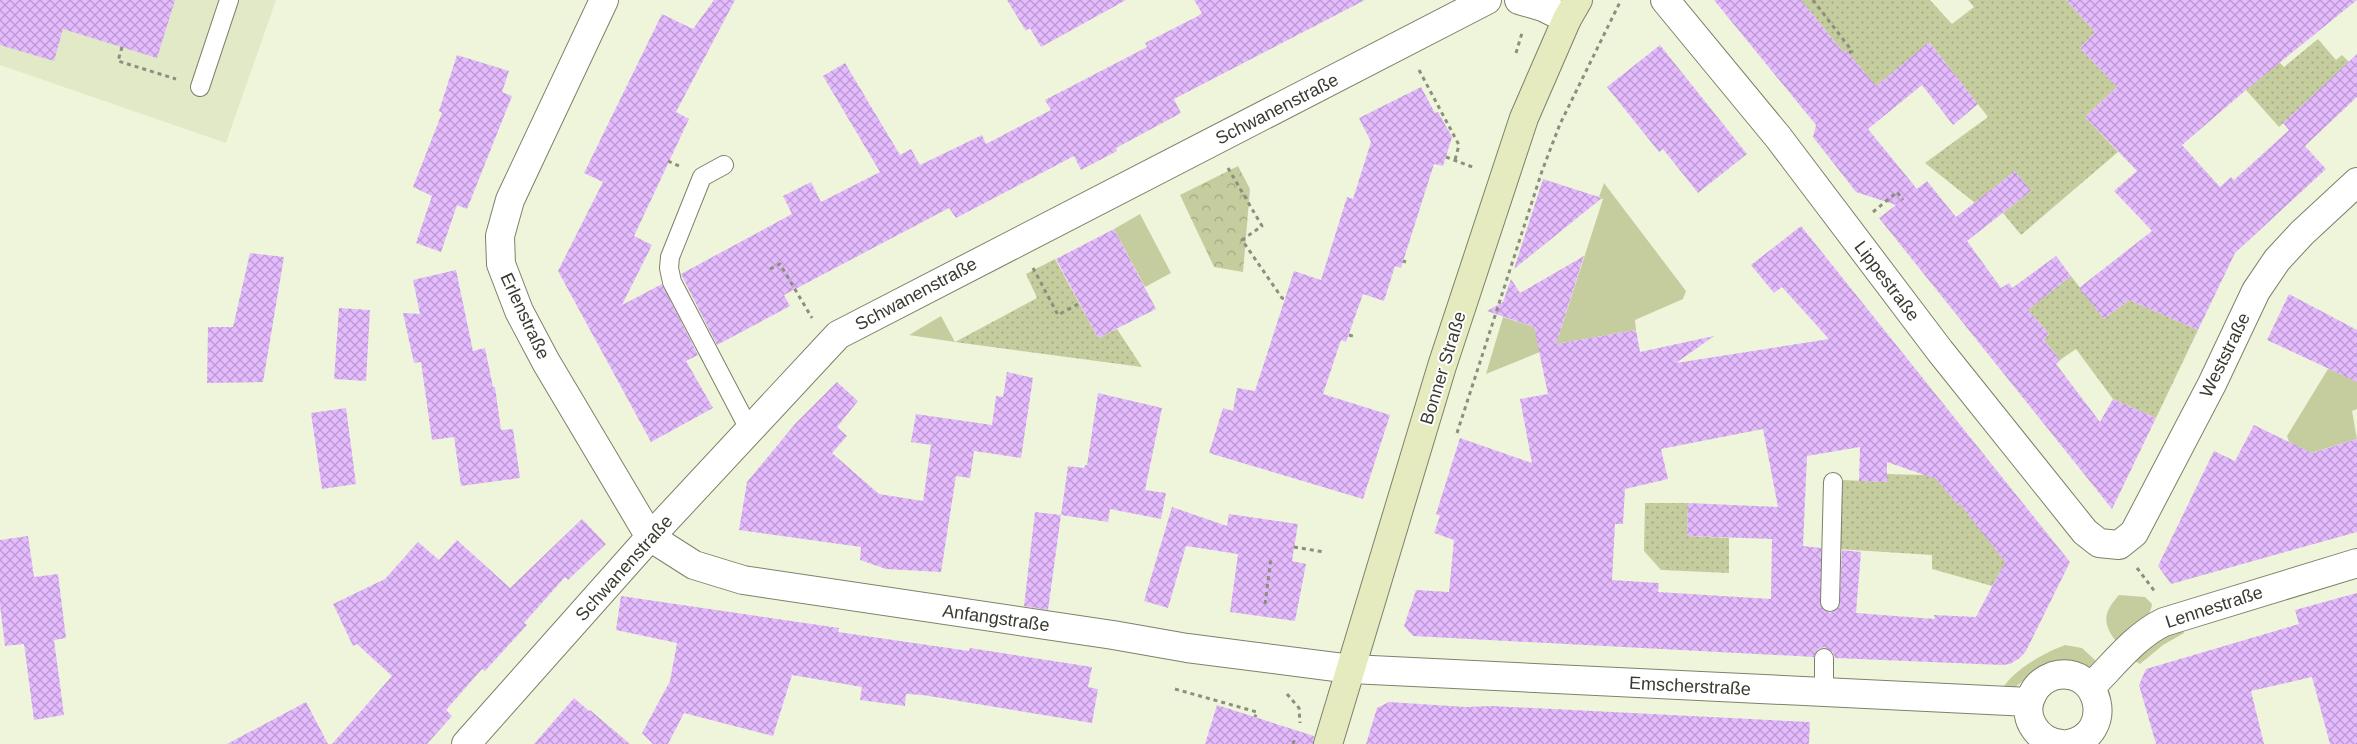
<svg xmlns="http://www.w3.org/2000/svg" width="2357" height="744" font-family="Arial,sans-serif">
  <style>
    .built { fill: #e2e9c7 }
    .grass { fill: #c5cd9f }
    .park { fill: url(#park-crowns) }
    .garden { fill: url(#garden-dots) }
    .building { fill: url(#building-cross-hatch); fill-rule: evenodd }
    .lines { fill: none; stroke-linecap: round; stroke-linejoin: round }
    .lane-casing { stroke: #7d816a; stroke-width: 20 }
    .street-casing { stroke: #7d816a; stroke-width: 30 }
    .secondary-casing { stroke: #7d816a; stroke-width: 30 }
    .path { stroke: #8b8f7e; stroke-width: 3; stroke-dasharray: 4 4; stroke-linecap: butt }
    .lane { stroke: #fff; stroke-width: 18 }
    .street { stroke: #fff; stroke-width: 28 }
    .secondary { stroke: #e5eabf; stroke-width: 28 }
    .labels { text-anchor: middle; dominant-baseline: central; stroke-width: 4; stroke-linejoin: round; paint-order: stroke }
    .street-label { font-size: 18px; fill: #393b30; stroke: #fff }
  </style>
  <defs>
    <pattern id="park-crowns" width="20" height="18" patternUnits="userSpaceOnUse" patternTransform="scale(1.25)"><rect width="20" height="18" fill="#c5cd9f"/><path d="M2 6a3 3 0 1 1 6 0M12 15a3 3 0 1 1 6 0" fill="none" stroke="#a1a882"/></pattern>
    <pattern id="garden-dots" width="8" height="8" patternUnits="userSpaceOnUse" patternTransform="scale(1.25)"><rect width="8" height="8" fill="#c5cd9f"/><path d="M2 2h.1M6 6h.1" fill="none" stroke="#a1a882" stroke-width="1.8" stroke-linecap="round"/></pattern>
    <pattern id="building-cross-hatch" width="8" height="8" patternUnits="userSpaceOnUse" patternTransform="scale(1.25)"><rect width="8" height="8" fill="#e5bbff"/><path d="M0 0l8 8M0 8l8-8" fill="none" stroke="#bb99cf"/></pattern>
  </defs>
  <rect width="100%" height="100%" fill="#eff5db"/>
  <!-- built -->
  <path class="built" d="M 0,0 L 276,0 L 226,143 L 0,65 Z"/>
  <!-- grass -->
  <path class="grass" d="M 1604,183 L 1686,291 L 1683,299 L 1635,320 L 1636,330 L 1562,343 L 1486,374 L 1503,317 L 1559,335 L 1603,199 L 1599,197 Z
    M 1140,214 L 1171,273 L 1145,287 L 1114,229 Z
    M 941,316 L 955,342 L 909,335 Z
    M 2328,369 L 2357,378 L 2357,409 L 2352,411 L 2357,439 L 2298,457 L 2295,460 L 2287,436 Z
    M 2119,595 L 2145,597 L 2152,604 C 2151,619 2129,636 2115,640 C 2101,621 2105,611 2119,595 Z
    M 2180,624 L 2184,633 L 2163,645 L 2140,664 L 2133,660 Z
    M 2065,645 L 2082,648 L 2097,662 L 2086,671 L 2031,675 L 2014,688 L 2003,688 C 2013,670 2046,652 2065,645 Z"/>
  <!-- park -->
  <path class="park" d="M 1238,166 L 1250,189 L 1243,272 L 1214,267 L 1180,195 Z"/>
  <!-- garden -->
  <path class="garden" d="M 1801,0 L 1930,0 L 1952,24 L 1974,7 L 1968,0 L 2066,0 L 2095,32 L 2080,48 L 2117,87 L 2085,117 L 2118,152 L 2021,235 L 2003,213 L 2031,191 L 1975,203 L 1925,163 L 1988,117 L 1930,43 L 1873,89 Z
    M 2318,39 L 2336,60 L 2342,55 L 2349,62 L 2279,127 L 2246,90 L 2259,41 L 2284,67 Z
    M 1055,259 L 1098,338 L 1117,329 L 1142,367 L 955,342 L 1037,298 L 1026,274 Z
    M 2071,276 L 2104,319 L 2129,300 L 2198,330 L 2156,418 L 2113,399 L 2076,349 L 2060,360 L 2044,340 L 2049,334 L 2037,320 L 2022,314 Z
    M 1939,472 L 1945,489 L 1958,505 L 1963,501 L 2006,562 L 1992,586 L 1932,569 L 1932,555 L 1838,549 L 1843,480 L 1886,482 L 1887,474 L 1924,475 Z
    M 1645,503 L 1688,503 L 1687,536 L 1729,538 L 1729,573 L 1661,570 L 1644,551 Z"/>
  <!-- building -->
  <path class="building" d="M 0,0 L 175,0 L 157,58 L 63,29 L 54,61 L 0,45 Z
    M 714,0 L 735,0 L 676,112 L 689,119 L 634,236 L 652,245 L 622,305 L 662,284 L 698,355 L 686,361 L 713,408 L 651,442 L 558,271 L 603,182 L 584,173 L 662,14 L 693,29 Z
    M 1007,0 L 1126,0 L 1041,47 L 1030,28 L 1026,31 Z
    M 1194,0 L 1365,0 L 1174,99 L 1181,113 L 1116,148 L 1117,151 L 1081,170 L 1074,156 L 956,218 L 949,208 L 784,295 L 790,306 L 717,345 L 681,274 L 792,214 L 783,196 L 811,182 L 821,202 L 880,172 L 823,76 L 845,63 L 900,155 L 911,149 L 920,165 L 982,135 L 986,144 L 1051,110 L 1045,100 L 1147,47 L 1145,43 L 1198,16 L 1202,13 Z
    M 1714,0 L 1801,0 L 1843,52 L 1846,50 L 1876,86 L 1929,42 L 1978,104 L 1953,125 L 1922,85 L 1868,129 L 1917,189 L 1927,181 L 1956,217 L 2015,171 L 2031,191 L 1967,241 L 2001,288 L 2009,283 L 2012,288 L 2056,256 L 2071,276 L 2028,310 L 2049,334 L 2044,340 L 2060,360 L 2056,364 L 2100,422 L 2113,399 L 2156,418 L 2112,509 L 1879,218 L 1896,205 L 1856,192 L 1813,137 L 1816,125 Z
    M 2066,0 L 2357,0 L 2246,90 L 2182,145 L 2220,187 L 2231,177 L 2234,180 L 2289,130 L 2283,123 L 2357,54 L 2357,97 L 2305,146 L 2326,169 L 2235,253 L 2198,330 L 2129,300 L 2104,319 L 2079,288 L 2152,231 L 2114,191 L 2137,171 L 2085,117 L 2117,87 L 2080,48 L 2095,32 Z
    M 1660,45 L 1747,154 L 1698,193 L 1663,149 L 1659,152 L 1607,87 Z
    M 457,55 L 509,71 L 502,92 L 512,96 L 467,209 L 457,205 L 441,252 L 416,243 L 432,196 L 413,187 L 442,113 L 439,111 Z
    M 1421,87 L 1435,113 L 1438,112 L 1452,137 L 1443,166 L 1434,164 L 1401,268 L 1395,266 L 1384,301 L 1363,294 L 1346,342 L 1341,340 L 1323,394 L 1390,415 L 1363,499 L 1209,453 L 1223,408 L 1233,411 L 1237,388 L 1255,391 L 1294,271 L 1321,280 L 1347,197 L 1353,199 L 1371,142 L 1359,118 Z
    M 1543,179 L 1602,198 L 1514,269 Z
    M 1801,226 L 2070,562 L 2026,651 L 2020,658 L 2010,664 L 2002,665 L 1835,658 L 1833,652 L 1824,647 L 1818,649 L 1814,657 L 1413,636 L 1404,626 L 1416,590 L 1449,592 L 1454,540 L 1434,533 L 1440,516 L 1436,514 L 1460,438 L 1532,463 L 1520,399 L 1548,394 L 1534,327 L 1487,311 L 1503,302 L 1511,279 L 1520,293 L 1584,256 L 1556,344 L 1636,330 L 1640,352 L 1714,336 L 1676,363 L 1829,339 L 1782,287 L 1774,293 L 1751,265 ZM 1763,429 L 1778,507 L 1688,503 L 1687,536 L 1772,539 L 1771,599 L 1658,592 L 1659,583 L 1612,580 L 1615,524 L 1623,524 L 1625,489 L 1668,479 L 1661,449 ZM 1860,447 L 1859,481 L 1887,482 L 1887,462 L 1936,479 L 1958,505 L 1960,504 L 2005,562 L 1976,617 L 1934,615 L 1935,619 L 1856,613 L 1861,552 L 1842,550 L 1839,607 L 1830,613 L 1821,607 L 1821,548 L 1803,546 L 1807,456 Z
    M 1114,229 L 1156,309 L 1098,338 L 1056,259 Z
    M 250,253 L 284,257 L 263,382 L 207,383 L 208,327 L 233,327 Z
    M 456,270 L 473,351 L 485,348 L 493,387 L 495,387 L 501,430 L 513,429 L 520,478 L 461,486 L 454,437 L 432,440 L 421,362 L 414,363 L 403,313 L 420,314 L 413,280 Z
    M 2289,294 L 2357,330 L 2357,382 L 2267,340 Z
    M 339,308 L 370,310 L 366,381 L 334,379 Z
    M 1007,372 L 1033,378 L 1021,458 L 974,451 L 970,478 L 956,476 L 941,572 L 886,569 L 860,560 L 861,547 L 739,530 L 747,482 L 795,424 L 837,382 L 858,401 L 837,427 L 847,436 L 832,453 L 879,494 L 923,501 L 931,445 L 911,442 L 916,414 L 992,425 L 996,396 L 1003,397 Z
    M 1098,393 L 1162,408 L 1145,490 L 1166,493 L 1161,519 L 1110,509 L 1108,522 L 1061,515 L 1068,466 L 1084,468 L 1085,465 L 1087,465 Z
    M 346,408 L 356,484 L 322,489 L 311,413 Z
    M 2254,425 L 2312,453 L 2357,439 L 2357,532 L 2171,584 L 2158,566 L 2214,451 L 2235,461 Z
    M 1172,507 L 1227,526 L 1229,514 L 1298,524 L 1292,561 L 1306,564 L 1295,621 L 1230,612 L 1238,554 L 1186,546 L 1168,608 L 1144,601 Z
    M 1035,512 L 1061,515 L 1048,610 L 1024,606 Z
    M 582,519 L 606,544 L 568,580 L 565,577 L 524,623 L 527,625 L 485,671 L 482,669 L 446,710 L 452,716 L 427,744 L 332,744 L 392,676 L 357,644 L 353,646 L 333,604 L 385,579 L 418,542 L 439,560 L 457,540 L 510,588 Z
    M 28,536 L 34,577 L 58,574 L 66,638 L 54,640 L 64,715 L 34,720 L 24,644 L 5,646 L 0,605 L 0,540 Z
    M 2357,593 L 2357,744 L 2330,744 L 2312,677 L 2251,691 L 2264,744 L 2156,744 L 2139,685 L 2146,669 L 2299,624 L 2295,610 Z
    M 621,596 L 839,628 L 838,632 L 969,651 L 970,648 L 1092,667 L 1088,687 L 1098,689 L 1092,723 L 923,695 L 906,694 L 905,706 L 860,700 L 862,687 L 792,675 L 773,736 L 684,713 L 668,744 L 653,744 L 642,733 L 670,681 L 677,643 L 616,630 Z
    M 574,698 L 589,711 L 590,710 L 630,744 L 534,744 Z
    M 306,702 L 328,744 L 227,744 Z
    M 1389,702 L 1466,707 L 1492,706 L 1810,722 L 1809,744 L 1366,744 L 1377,708 Z
    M 1217,705 L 1314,736 L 1313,744 L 1205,744 Z"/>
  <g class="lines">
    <defs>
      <path id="lane" d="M 200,87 L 229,0
        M 724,165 L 702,177 L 670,257 L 669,268 L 672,282 L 749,429
        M 1830,602 L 1833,482
        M 1824,693 L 1824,658"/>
      <path id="street" d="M 604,0 L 510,200 L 500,236 L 501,264 L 519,311 L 546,362 L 650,537 L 694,565 L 743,580 L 1113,635 L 1187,648 L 1351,669 L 2029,702
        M 1519,0 L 1543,7 L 1567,19
        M 1665,0 L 1778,137 L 1940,351 L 2085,532 L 2099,543 L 2119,545 L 2134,533 L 2212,384 L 2256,291 L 2277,260 L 2302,233 L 2357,182
        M 2091,687 C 2113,665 2136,635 2164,622 L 2357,563
        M 466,744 L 650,537 L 838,335 L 1487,0
        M 2061,744 C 2036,741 2020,715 2033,693 C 2037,685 2045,679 2053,676 C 2100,663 2117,735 2068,744"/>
      <path id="secondary" d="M 1328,744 L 1442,366 L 1524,118 L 1567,19 L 1578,0"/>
    </defs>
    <!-- lane casing -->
    <use href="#lane" class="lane-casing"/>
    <!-- street casing -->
    <use href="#street" class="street-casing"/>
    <!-- secondary casing -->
    <use href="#secondary" class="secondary-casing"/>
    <!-- path -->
    <path class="path" d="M 1813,0 L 1852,51 L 1849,53
      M 122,47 L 118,61 L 176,79
      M 1516,53 L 1522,33
      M 1419,70 L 1459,145 L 1455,160
      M 1446,157 L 1475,168
      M 668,161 L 679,166
      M 1228,168 L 1262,226 L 1242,240 L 1282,298 L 1286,299
      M 1873,212 L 1897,192 L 1903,200
      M 1403,261 L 1406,262
      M 1033,268 L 1058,315 L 1080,303
      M 770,269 L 780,264 L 812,318
      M 1349,335 L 1356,337
      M 1457,433 L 1542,171 L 1560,124 L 1621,0
      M 1294,547 L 1324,552
      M 2137,568 L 2156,593
      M 1265,604 L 1271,558
      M 1175,689 L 1257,712 L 1255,717
      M 1287,694 L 1299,708 L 1300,723
      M 1293,744 L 1296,736"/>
    <!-- lane -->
    <use href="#lane" class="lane"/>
    <!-- street -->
    <use href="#street" class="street"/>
    <!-- secondary -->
    <use href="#secondary" class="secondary"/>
  </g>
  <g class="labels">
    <!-- street labels -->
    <g class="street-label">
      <text transform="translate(1277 109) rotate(-27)">Schwanenstraße</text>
      <text transform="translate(1887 281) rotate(53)">Lippestraße</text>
      <text transform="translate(916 294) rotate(-28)">Schwanenstraße</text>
      <text transform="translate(525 316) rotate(65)">Erlenstraße</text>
      <text transform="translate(2225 355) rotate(-64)">Weststraße</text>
      <text transform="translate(1443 368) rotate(-73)">Bonner Straße</text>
      <text transform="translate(624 568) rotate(-48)">Schwanenstraße</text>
      <text transform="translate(2214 607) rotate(-18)">Lennestraße</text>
      <text transform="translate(996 618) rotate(8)">Anfangstraße</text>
      <text transform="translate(1690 686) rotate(3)">Emscherstraße</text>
    </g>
  </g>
</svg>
